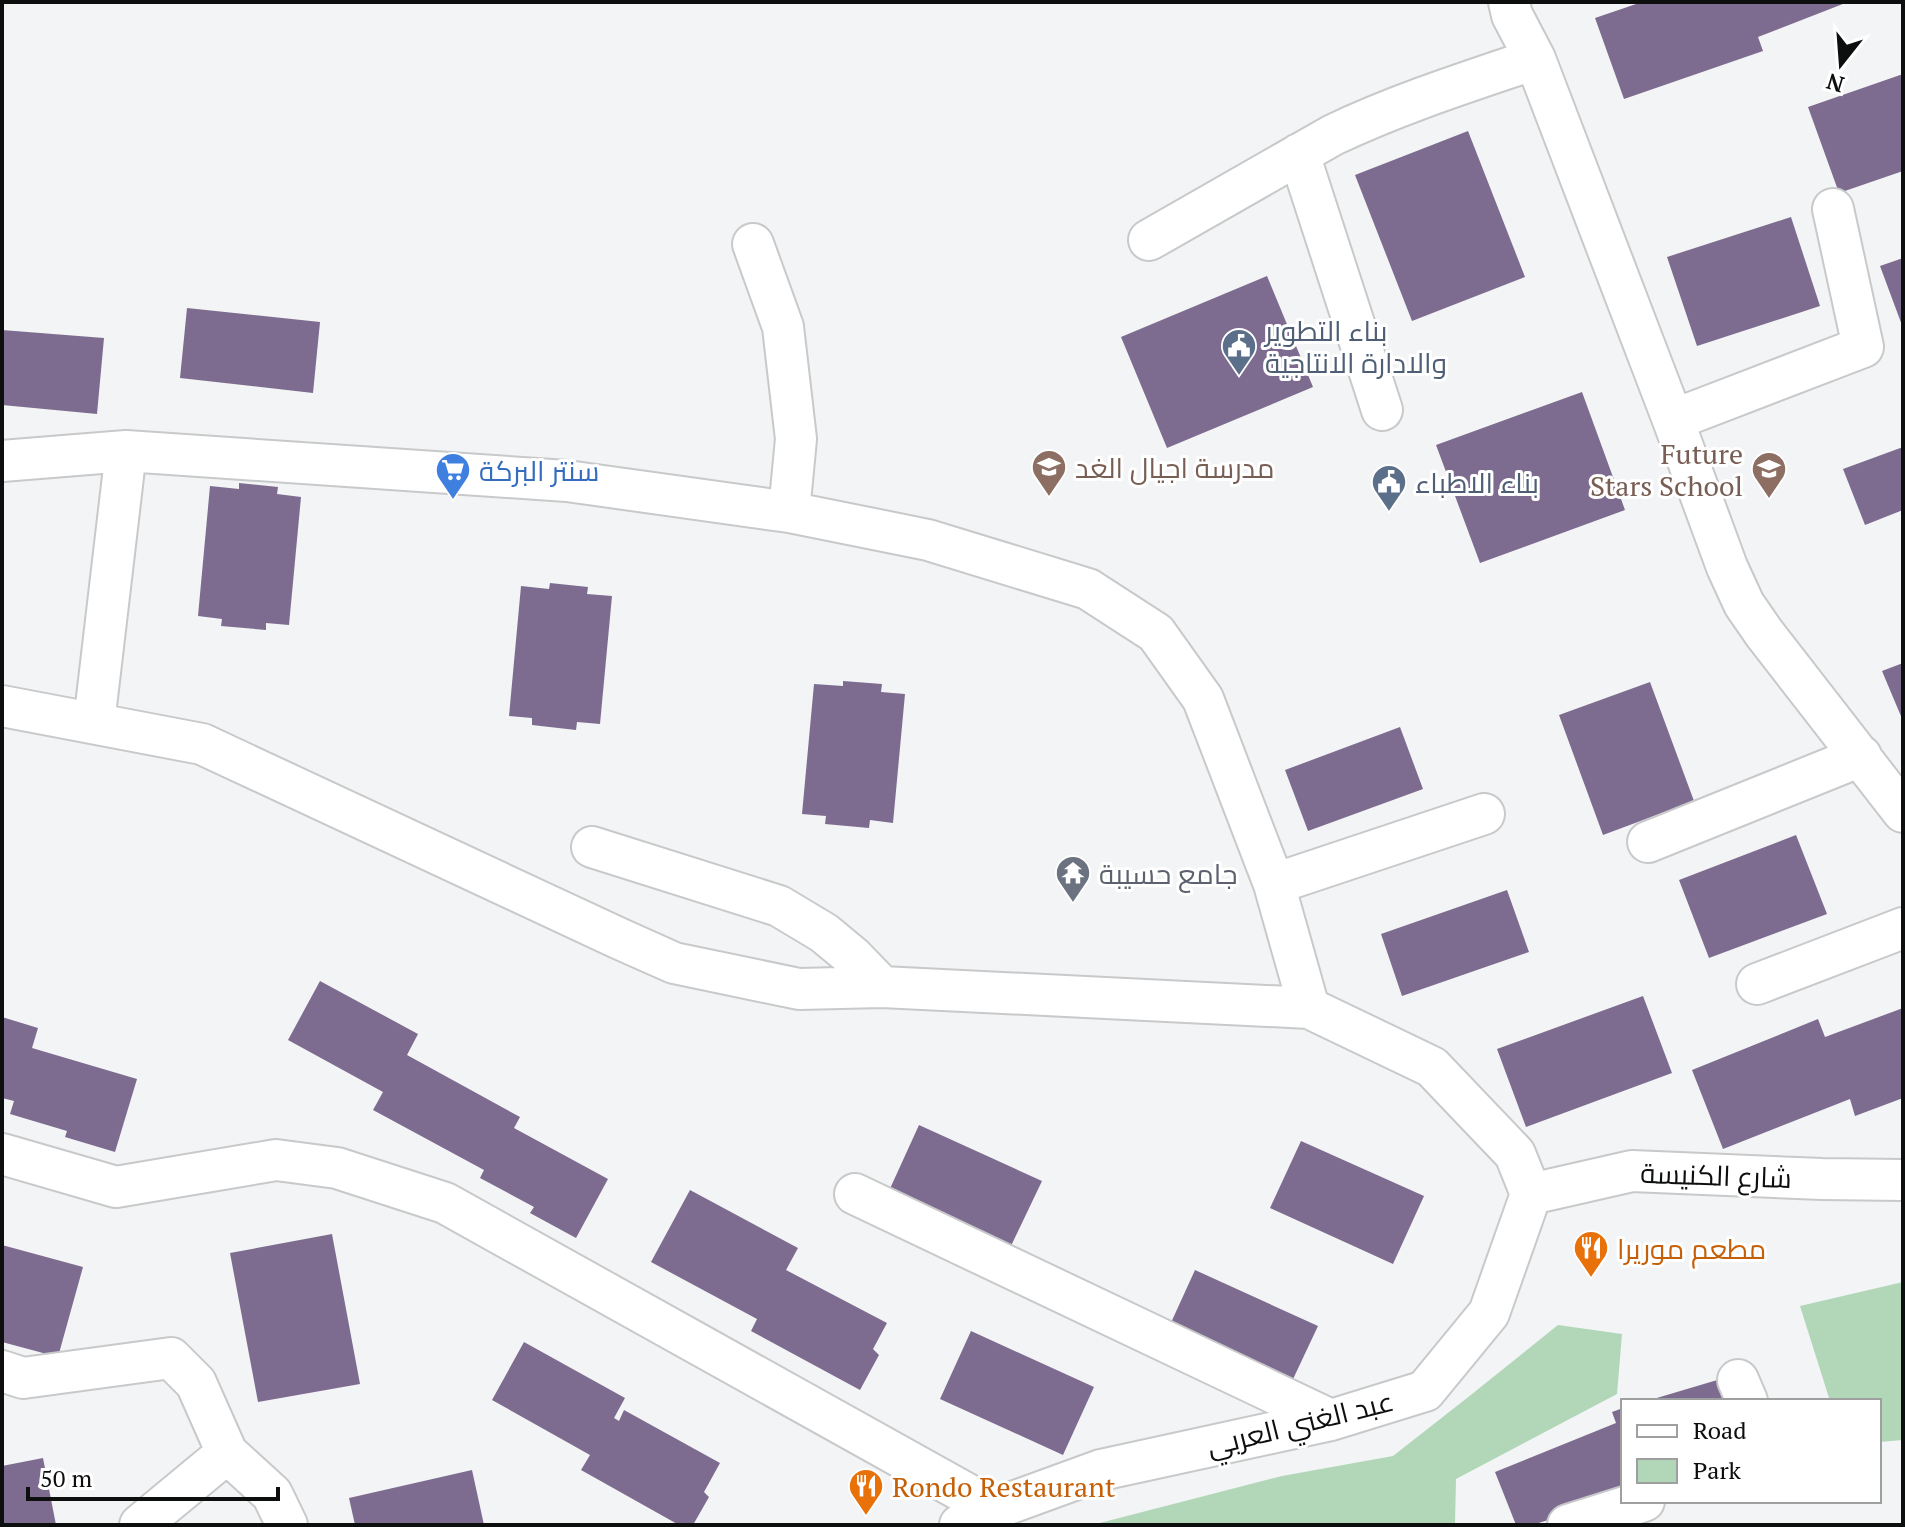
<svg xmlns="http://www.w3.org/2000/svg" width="1905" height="1527" font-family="'PT Serif',Cairo,serif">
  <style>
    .green { fill: #b1d7b8 }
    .building { fill: #7e6c90 }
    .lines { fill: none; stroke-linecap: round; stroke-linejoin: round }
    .minor-casing { stroke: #c8c9ca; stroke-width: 44 }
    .minor { stroke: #fff; stroke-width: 40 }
    .labels { text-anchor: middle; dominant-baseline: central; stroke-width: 6; stroke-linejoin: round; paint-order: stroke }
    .service-label { font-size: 28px; fill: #4e5e75; stroke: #fff; text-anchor: start }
    .education-label { font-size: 28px; fill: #785e54; stroke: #fff; text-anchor: end }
    .shop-label { font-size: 28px; fill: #366cbe; stroke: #fff; text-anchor: start }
    .worship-label { font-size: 28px; fill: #5b616d; stroke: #fff; text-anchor: start }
    .street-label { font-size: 28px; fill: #0d0e0e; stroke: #fff }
    .food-label { font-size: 28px; fill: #c56008; stroke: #fff; text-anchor: start }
  </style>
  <rect width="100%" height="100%" fill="#f3f4f5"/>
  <!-- green -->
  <path class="green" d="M 1903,1282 L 1903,1440 L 1879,1442 L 1879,1401 L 1830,1401 L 1800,1306 Z
    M 1558,1325 L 1622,1334 L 1617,1394 L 1456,1479 L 1455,1525 L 1092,1525 L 1282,1476 L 1393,1456 L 1467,1398 Z"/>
  <!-- building -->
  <path class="building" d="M 1642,2 L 1848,2 L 1758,37 L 1763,51 L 1624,99 L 1595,18 Z
    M 1903,74 L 1903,171 L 1839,193 L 1808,107 Z
    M 1468,131 L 1525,277 L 1412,321 L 1355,175 Z
    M 1791,217 L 1820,306 L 1697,346 L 1667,257 Z
    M 1903,258 L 1903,328 L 1880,266 Z
    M 1267,276 L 1313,387 L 1167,448 L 1121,337 Z
    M 187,308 L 320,322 L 313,393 L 180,378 Z
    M 2,330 L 104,338 L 97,414 L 2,405 Z
    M 1582,392 L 1625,510 L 1480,563 L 1436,445 Z
    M 1903,447 L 1903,510 L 1865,525 L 1843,469 Z
    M 239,483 L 278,487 L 277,494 L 301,497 L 289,625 L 266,623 L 266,630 L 221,626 L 222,619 L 198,616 L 210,486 L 239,489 Z
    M 550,583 L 588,587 L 587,594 L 612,596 L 600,724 L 577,722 L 576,730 L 532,725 L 532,718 L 509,716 L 521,586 L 549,589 Z
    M 1903,663 L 1903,721 L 1882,671 Z
    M 843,681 L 882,684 L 881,692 L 905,694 L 893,823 L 870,820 L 869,828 L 825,824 L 826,816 L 802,814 L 814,684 L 843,686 Z
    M 1650,682 L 1694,801 L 1603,835 L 1559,715 Z
    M 1400,727 L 1423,789 L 1308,831 L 1285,770 Z
    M 1796,835 L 1827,914 L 1709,958 L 1679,880 Z
    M 1507,890 L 1529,952 L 1402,996 L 1381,934 Z
    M 320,981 L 418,1034 L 407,1055 L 520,1117 L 514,1128 L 608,1179 L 576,1238 L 530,1213 L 534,1207 L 480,1178 L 484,1170 L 373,1110 L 383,1092 L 288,1040 Z
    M 1643,996 L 1672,1073 L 1526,1127 L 1497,1049 Z
    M 1903,1008 L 1903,1098 L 1855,1116 L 1850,1099 L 1723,1149 L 1692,1070 L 1818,1019 L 1825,1037 Z
    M 2,1017 L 38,1028 L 32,1048 L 137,1079 L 115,1152 L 65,1137 L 67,1131 L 10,1114 L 14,1101 L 2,1098 Z
    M 919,1125 L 1042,1181 L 1010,1248 L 888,1193 Z
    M 1301,1141 L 1424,1196 L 1393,1264 L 1270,1208 Z
    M 690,1190 L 798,1248 L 786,1270 L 887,1323 L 873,1349 L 879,1355 L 860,1390 L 751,1331 L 757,1319 L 651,1262 Z
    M 332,1234 L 360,1384 L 258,1402 L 230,1253 Z
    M 2,1245 L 83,1267 L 58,1357 L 2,1342 Z
    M 1195,1270 L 1318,1326 L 1286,1394 L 1164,1338 Z
    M 971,1331 L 1094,1387 L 1063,1455 L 940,1399 Z
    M 524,1342 L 625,1398 L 614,1418 L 619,1421 L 624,1410 L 720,1463 L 704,1492 L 709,1497 L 693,1525 L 679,1525 L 581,1470 L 590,1455 L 492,1400 Z
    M 1724,1378 L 1734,1401 L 1650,1401 L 1650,1400 Z
    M 1623,1408 L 1623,1497 L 1532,1525 L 1516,1525 L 1495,1472 L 1616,1423 L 1612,1412 Z
    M 43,1458 L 56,1525 L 2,1525 L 2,1466 Z
    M 472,1470 L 484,1525 L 355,1525 L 349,1498 Z"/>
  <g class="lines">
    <defs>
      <path id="minor" d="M 1509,2 L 1512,15 L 1535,59 L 1673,420 L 1727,567 L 1744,604 L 1764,633 L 1903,812
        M 1299,154 L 1382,410
        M 1149,240 L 1333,135 C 1398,104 1467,82 1535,59
        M 753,244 L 783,327 L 796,439 L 789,512
        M 1673,420 L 1863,347 L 1833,209
        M 2,461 L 126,451 L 567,481 L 789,512 L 928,540 L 1088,589 L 1156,633 L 1203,699 L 1274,884 L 1309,1008
        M 2,706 L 202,744 L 618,938 L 674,963 L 799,989 L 882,987 L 1309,1008 L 1432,1067 L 1515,1154 L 1531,1194
        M 94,723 L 126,451
        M 1648,842 L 1861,756
        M 592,847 L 779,906 L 824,933 L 853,957 L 882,987
        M 1274,884 L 1484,814
        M 1757,984 L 1903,928
        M 2,1154 L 116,1187 L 276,1160 L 337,1168 L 445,1203 L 994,1509
        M 855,1194 L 1331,1420
        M 1531,1194 L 1632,1171 L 1822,1179 L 1903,1180
        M 2,1371 L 23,1378 L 171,1358 L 196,1383 L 227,1453 L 272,1494 L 287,1525
        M 1738,1380 L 1747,1401
        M 140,1525 L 227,1453
        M 960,1525 L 994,1509 L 1101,1470 L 1331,1420 L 1425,1391 L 1489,1313 L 1531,1194
        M 1568,1525 L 1644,1501"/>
    </defs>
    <!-- minor casing -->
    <use href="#minor" class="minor-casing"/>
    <!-- minor -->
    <use href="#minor" class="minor"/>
  </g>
  <!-- icons -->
  <defs>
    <symbol id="civic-pin" viewBox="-11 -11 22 30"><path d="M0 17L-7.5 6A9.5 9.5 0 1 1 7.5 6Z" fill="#5c6f8a" stroke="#fff"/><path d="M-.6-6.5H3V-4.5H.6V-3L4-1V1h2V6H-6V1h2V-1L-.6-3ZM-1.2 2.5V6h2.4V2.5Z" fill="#fff"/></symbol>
    <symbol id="school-pin" viewBox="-11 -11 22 30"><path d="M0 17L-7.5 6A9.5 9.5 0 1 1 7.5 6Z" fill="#8d6e63" stroke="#fff"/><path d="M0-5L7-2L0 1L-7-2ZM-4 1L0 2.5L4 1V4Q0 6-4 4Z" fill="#fff"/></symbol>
    <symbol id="supermarket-pin" viewBox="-11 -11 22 30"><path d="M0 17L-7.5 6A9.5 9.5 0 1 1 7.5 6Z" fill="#3f7fe0" stroke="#fff"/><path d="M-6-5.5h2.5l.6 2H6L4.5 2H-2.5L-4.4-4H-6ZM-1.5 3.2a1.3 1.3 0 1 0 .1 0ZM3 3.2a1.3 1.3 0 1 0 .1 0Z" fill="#fff"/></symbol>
    <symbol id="temple-pin" viewBox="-11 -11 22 30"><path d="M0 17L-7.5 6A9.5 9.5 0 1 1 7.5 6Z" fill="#6b7280" stroke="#fff"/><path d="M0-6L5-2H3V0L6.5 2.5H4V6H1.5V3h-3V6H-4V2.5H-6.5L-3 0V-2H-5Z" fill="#fff"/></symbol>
    <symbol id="restaurant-pin" viewBox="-11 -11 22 30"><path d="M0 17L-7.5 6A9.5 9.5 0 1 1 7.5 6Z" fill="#e8710a" stroke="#fff"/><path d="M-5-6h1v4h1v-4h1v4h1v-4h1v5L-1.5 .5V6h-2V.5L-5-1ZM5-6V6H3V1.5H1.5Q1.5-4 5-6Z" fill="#fff"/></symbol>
  </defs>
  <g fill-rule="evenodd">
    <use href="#civic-pin" x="1219" y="326" width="40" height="54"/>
    <use href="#school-pin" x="1029" y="447" width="40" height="54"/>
    <use href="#school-pin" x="1749" y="449" width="40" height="54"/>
    <use href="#supermarket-pin" x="433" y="450" width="40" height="54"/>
    <use href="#civic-pin" x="1369" y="462" width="40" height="54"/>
    <use href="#temple-pin" x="1053" y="853" width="40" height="54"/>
    <use href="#restaurant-pin" x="1571" y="1228" width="40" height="54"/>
    <use href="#restaurant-pin" x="846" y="1466" width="40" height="54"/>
  </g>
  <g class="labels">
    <!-- service labels -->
    <g class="service-label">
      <text x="1265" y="330">بناء التطوير<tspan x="1265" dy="32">والادارة الانتاجية</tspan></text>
      <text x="1415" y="482">بناء الاطباء</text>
    </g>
    <!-- education labels -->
    <g class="education-label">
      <text x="1743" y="453">Future<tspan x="1743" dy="32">Stars School</tspan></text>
      <text x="1075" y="467" text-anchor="start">مدرسة اجيال الغد</text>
    </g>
    <!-- shop labels -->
    <g class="shop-label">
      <text x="479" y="470">سنتر البركة</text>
    </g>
    <!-- worship labels -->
    <g class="worship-label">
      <text x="1099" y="873">جامع حسيبة</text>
    </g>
    <!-- street labels -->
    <g class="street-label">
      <text transform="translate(1716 1175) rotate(2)">شارع الكنيسة</text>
      <text transform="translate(1300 1423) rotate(-14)">عبد الغني العربي</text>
    </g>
    <!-- food labels -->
    <g class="food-label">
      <text x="1617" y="1248">مطعم موريرا</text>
      <text x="892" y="1486">Rondo Restaurant</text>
    </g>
  </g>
  <!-- border -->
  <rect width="1905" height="1527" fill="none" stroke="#0d0e0e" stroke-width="8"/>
  <!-- legend -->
  <rect x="1621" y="1399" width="260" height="104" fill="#ffffff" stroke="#9e9f9f" stroke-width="2"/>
  <rect x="1637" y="1425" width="40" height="12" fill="#ffffff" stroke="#9e9f9f" stroke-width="2"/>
  <text x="1693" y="1439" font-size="24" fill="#0d0e0e">Road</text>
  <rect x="1637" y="1459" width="40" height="24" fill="#b1d7b8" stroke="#9e9f9f" stroke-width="2"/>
  <text x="1693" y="1479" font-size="24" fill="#0d0e0e">Park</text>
  <!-- north arrow -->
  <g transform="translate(1841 64) rotate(197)" stroke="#ffffff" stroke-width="6" paint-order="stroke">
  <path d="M0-6L14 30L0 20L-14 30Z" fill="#0d0e0e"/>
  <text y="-12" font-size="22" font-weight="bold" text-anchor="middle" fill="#0d0e0e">N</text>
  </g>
  <!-- scale -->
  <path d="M28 1487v12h250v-12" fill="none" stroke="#0d0e0e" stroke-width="4"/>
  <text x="40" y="1487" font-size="24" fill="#0d0e0e" stroke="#ffffff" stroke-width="6" paint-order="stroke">50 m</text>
</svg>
